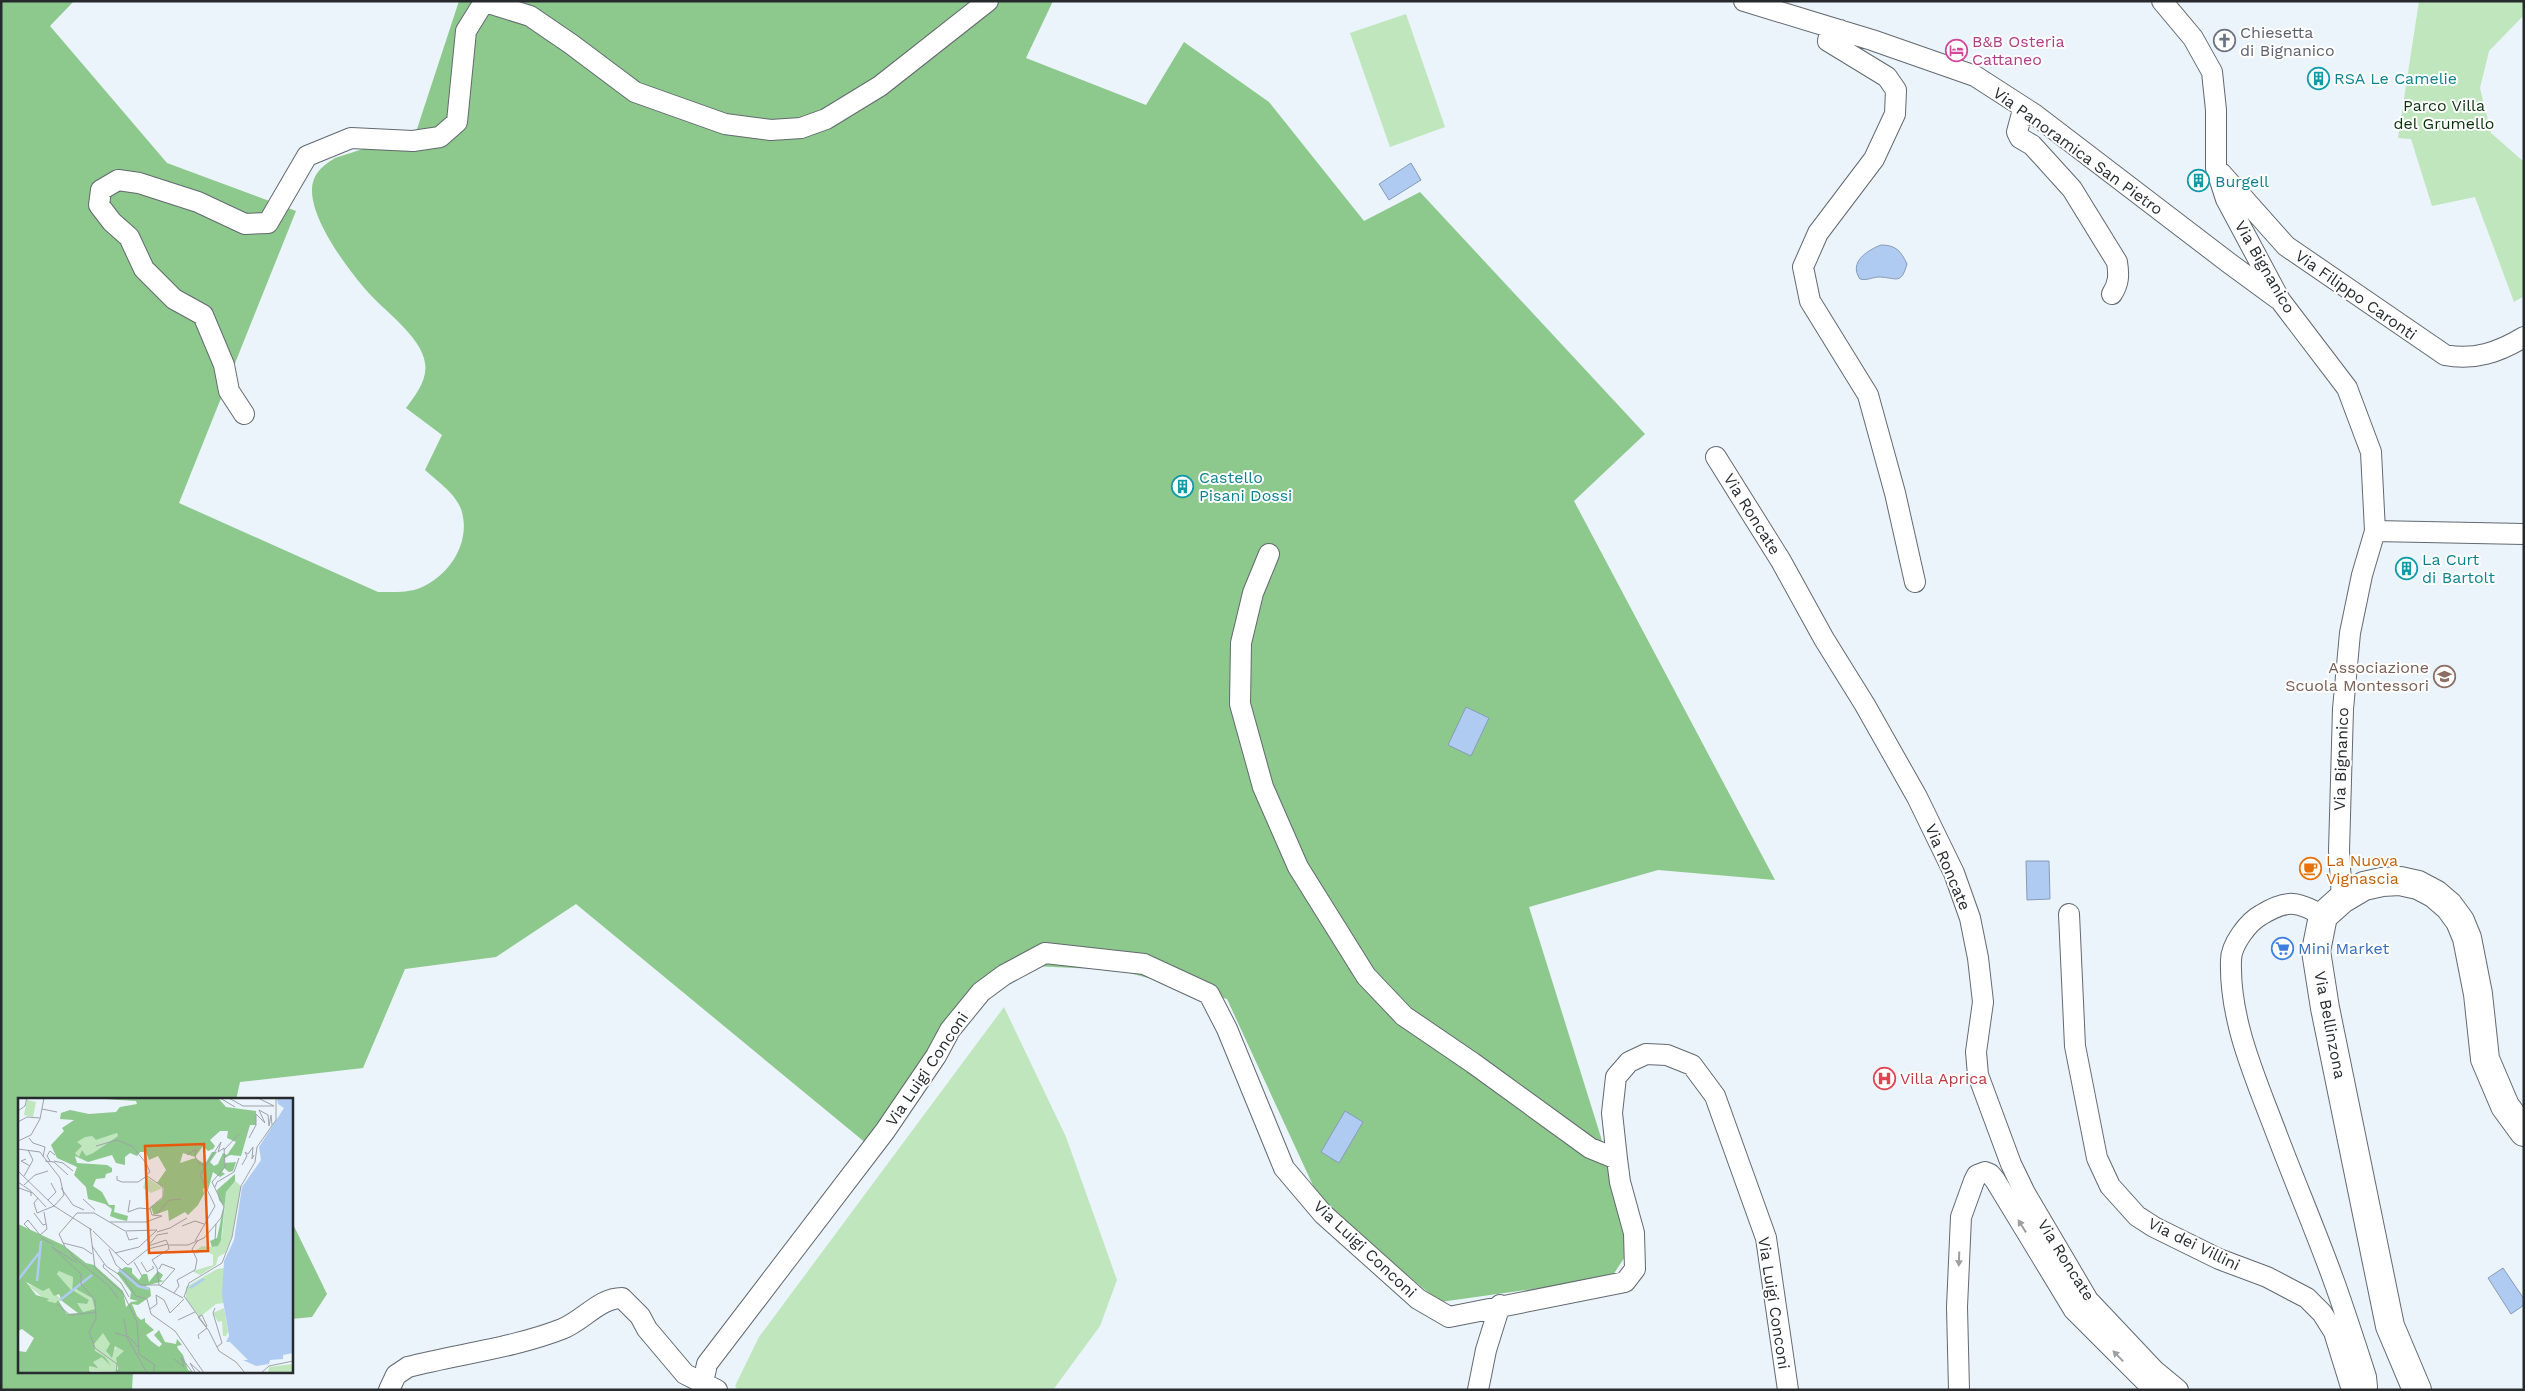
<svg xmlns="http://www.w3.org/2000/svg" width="2525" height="1391" font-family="'Work Sans',sans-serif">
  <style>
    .green { fill: #bfe6bd }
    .forest { fill: #8dc88c }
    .water { fill: #b0cbf2; stroke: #879bb7 }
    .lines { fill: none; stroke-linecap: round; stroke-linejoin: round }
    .street-casing { stroke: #626970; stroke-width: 22 }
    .secondary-casing { stroke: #626970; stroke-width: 30 }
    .street { stroke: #fff; stroke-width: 20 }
    .secondary { stroke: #fff; stroke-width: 28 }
    .oneway { fill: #9e9fa0 }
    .labels { text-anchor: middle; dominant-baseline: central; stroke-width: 4; stroke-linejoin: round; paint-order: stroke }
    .worship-label { font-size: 16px; fill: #5b616d; stroke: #fff; text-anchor: start }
    .hotel-label { font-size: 16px; fill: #b23c85; stroke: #fff; text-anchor: start }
    .culture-label { font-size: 16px; fill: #0d838f; stroke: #fff; text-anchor: start }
    .park-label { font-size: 16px; fill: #08320b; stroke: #fff }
    .street-label { font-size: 16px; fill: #272a2d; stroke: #fff }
    .education-label { font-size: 16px; fill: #785e54; stroke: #fff; text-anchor: end }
    .food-label { font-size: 16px; fill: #c56008; stroke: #fff; text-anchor: start }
    .shop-label { font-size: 16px; fill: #366cbe; stroke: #fff; text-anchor: start }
    .health-label { font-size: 16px; fill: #be3a42; stroke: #fff; text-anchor: start }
    .inset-river { fill: none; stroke: #b0cbf2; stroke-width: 2.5 }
    .inset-road { fill: none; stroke: #9da3a9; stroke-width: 1 }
    .view { fill: #e8590c; fill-opacity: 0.15; stroke: #e8590c; stroke-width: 2.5 }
    .inset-edge { fill: none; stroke: #272a2d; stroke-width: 2.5 }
  </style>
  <rect width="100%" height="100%" fill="#ebf3fb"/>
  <!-- green -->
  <path class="green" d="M 2419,1 L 2524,1 L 2524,15 L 2489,51 L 2480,88 L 2491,133 L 2524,162 L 2524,296 L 2514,302 L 2475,197 L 2432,206 L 2411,139 L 2398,138 Z
    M 1406,14 L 1445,127 L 1390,147 L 1350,33 Z
    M 1004,1007 L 1066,1137 L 1117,1280 L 1100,1326 L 1053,1390 L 738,1390 L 735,1386 L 759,1337 Z"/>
  <!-- forest -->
  <path class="forest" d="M 1,1 L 74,1 L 50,26 L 167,163 L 296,211 L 179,503 L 378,592 C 392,592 407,593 420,588 C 450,576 472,541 461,509 C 455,493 437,481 425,470 L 442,435 L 406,408 C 415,396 428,380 425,363 C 422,337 383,310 366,290 C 347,268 302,209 314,179 C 318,169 327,163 335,158 L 416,132 L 459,1 L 1053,1 L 1026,58 L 1146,105 L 1184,42 L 1269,102 L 1364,221 L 1420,192 L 1645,434 L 1574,501 L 1775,880 L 1658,870 L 1529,907 L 1634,1243 L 1611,1278 L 1440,1302 L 1322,1205 L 1227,999 L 1118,970 L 1011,965 L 867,1144 L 576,904 L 496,957 L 405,969 L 363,1068 L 240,1082 L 236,1100 L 19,1100 L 19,1372 L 133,1372 L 132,1390 L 1,1390 Z
    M 291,1220 L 327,1294 L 312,1317 L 291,1319 Z"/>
  <!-- water -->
  <path class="water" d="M 1411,163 L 1421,180 L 1389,200 L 1379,184 Z
    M 1881,245 C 1896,245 1901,251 1907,264 C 1901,285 1897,278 1880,277 C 1871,277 1868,281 1860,279 C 1848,262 1868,250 1881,245 Z
    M 1466,707 L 1489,718 L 1471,756 L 1448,745 Z
    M 2026,861 L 2049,861 L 2050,899 L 2027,900 Z
    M 1345,1111 L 1363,1122 L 1339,1163 L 1321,1152 Z
    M 2503,1268 L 2524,1299 L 2524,1305 L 2511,1314 L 2488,1278 Z"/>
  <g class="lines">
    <defs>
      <path id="street" d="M 482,1 L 530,16 L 571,44 L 635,92 L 725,124 L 771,130 L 801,128 L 826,119 L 880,86 L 988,1
        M 1744,1 L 1872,40 L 1975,76 L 2034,114 L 2229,263 L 2278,299
        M 2162,1 L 2193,38 L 2212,72 L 2216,110 L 2216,168 L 2226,199 L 2280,300 L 2347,388 L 2371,452 L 2375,531 L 2362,575 L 2350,633 L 2343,709 L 2339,851 L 2342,899
        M 1840,30 L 1830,31 L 1828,41 L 1887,77 L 1896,90 L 1895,114 L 1874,159 L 1818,233 L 1803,267 L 1810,301 L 1868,395 L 1895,493 L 1915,582
        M 2034,114 L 2021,117 L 2017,132 L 2020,138 L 2032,145 L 2072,189 L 2117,262 C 2119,275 2119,283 2112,294
        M 2221,173 L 2286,246 L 2445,355 C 2474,361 2499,352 2524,337
        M 244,414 L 229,391 L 224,365 L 203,315 L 174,299 L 144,269 L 129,237 L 112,222 L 99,205 L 101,190 L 118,180 L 139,183 L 198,202 L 245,224 L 268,223 L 307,156 L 351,138 L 413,141 L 440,137 L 457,122 L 466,31 L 484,2
        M 1716,457 L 1781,561 L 1824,639 L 1865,705 L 1917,797 L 1954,873 L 1970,918 L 1978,958 L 1983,1002 L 1976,1052 L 1978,1075 L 2011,1164 L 2025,1193 L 2088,1300 L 2155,1371 L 2178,1390
        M 2375,531 L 2524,534
        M 1269,554 L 1253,593 L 1241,643 L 1240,704 L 1263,787 L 1298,867 L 1366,976 L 1404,1016 L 1473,1063 L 1590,1148 L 1617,1159
        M 2069,914 L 2075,1046 L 2097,1158 L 2110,1186 L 2137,1216 L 2154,1227 L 2219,1259 L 2267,1277 L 2307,1298 L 2322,1313 L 2334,1332 L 2352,1390
        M 2323,916 C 2298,901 2287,899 2261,915 C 2248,922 2231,945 2231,960 C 2229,1021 2256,1079 2277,1135 C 2296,1185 2317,1234 2335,1284 C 2346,1315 2356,1346 2366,1377 L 2367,1387 L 2365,1390
        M 389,1390 L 396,1375 L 408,1367 C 459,1354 513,1348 562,1329 C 583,1321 599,1298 622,1298 L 640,1316 L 647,1329 L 685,1374 L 703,1383
        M 717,1390 L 703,1383 L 707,1364 L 885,1131 L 936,1056 L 950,1030 L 981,992 L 1004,975 L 1045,953 L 1144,964 L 1209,994 L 1227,1029 L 1284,1168 L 1323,1214 L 1418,1299 L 1449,1317 L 1625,1282 L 1635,1269 L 1634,1233 L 1620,1182 L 1617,1159 L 1612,1113 L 1616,1077 L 1629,1062 L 1646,1054 L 1667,1055 L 1692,1065 L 1715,1096 L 1766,1238 L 1788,1390
        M 1478,1390 L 1486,1350 L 1500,1305
        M 1959,1390 L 1957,1307 L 1961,1217 L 1974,1181 L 1977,1175 L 1985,1172 L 1990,1174 L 1995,1180 L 2074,1310 L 2154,1390"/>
      <path id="secondary" d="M 2417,1390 L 2390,1326 L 2325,1008 L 2316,951 L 2323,916 L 2342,899 L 2364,886 L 2382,882 L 2400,881 L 2418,885 L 2435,894 L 2449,906 L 2460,921 L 2467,938 L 2478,994 L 2485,1059 L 2505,1106 L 2524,1132"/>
    </defs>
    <!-- street casing -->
    <use href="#street" class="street-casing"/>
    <!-- secondary casing -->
    <use href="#secondary" class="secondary-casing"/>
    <!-- street -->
    <use href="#street" class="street"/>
    <!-- secondary -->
    <use href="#secondary" class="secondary"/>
  </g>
  <!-- one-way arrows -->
  <defs><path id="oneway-solid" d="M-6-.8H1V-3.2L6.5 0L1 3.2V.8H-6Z" transform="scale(1.25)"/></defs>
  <g class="oneway">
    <use href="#oneway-solid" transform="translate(2022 1226) rotate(-122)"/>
    <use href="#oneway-solid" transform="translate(1959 1259) rotate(92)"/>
    <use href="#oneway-solid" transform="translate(2118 1356) rotate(-134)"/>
  </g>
  <!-- icons -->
  <defs>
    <symbol id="church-ring" viewBox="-11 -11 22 22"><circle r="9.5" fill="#fff" stroke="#6b7280" stroke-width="1.5"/><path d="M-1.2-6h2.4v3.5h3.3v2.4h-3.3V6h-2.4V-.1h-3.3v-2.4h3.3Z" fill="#6b7280"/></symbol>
    <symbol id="hotel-ring" viewBox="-11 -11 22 22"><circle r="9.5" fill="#fff" stroke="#d1479c" stroke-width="1.5"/><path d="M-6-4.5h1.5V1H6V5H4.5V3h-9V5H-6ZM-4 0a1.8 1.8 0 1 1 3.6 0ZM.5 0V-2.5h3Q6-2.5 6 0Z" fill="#d1479c"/></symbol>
    <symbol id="building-ring" viewBox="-11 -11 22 22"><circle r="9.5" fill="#fff" stroke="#0f9aa8" stroke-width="1.5"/><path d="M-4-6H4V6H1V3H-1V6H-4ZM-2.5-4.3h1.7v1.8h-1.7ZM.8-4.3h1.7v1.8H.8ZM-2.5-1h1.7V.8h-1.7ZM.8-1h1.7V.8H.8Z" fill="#0f9aa8"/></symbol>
    <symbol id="school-ring" viewBox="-11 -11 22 22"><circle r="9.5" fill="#fff" stroke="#8d6e63" stroke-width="1.5"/><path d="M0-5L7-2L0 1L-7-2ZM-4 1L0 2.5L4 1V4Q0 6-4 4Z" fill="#8d6e63"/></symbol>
    <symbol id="cafe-ring" viewBox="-11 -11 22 22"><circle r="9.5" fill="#fff" stroke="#e8710a" stroke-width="1.5"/><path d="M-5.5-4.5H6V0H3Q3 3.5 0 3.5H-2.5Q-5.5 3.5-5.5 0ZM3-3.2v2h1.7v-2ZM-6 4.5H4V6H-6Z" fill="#e8710a"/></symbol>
    <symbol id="supermarket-ring" viewBox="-11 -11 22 22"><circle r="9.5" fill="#fff" stroke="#3f7fe0" stroke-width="1.5"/><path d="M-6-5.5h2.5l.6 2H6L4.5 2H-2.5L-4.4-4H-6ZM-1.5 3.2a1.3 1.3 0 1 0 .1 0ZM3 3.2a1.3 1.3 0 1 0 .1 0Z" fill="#3f7fe0"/></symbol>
    <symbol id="hospital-ring" viewBox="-11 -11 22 22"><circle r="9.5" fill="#fff" stroke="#e0444e" stroke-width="1.5"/><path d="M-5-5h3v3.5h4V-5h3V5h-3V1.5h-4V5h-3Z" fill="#e0444e"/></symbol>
  </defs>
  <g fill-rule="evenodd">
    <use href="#church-ring" x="2212" y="28" width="25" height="25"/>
    <use href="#hotel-ring" x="1944" y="38" width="25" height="25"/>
    <use href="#building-ring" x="2306" y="66" width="25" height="25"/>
    <use href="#building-ring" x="2186" y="168" width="25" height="25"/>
    <use href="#building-ring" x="1170" y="474" width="25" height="25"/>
    <use href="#building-ring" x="2394" y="556" width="25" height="25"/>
    <use href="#school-ring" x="2432" y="664" width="25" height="25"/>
    <use href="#cafe-ring" x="2298" y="856" width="25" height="25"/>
    <use href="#supermarket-ring" x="2270" y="936" width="25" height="25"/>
    <use href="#hospital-ring" x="1872" y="1066" width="25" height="25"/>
  </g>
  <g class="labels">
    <!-- worship labels -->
    <g class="worship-label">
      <text x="2240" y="32">Chiesetta<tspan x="2240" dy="18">di Bignanico</tspan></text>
    </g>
    <!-- hotel labels -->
    <g class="hotel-label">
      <text x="1972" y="41">B&amp;B Osteria<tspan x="1972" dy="18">Cattaneo</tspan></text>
    </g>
    <!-- culture labels -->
    <g class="culture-label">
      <text x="2334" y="78">RSA Le Camelie</text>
      <text x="2215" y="181">Burgell</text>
      <text x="1199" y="477">Castello<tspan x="1199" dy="18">Pisani Dossi</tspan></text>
      <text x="2422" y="559">La Curt<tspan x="2422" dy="18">di Bartolt</tspan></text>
    </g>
    <!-- park labels -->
    <g class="park-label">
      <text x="2444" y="105">Parco Villa<tspan x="2444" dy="18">del Grumello</tspan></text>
    </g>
    <!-- street labels -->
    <g class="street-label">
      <text transform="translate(2078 151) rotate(36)">Via Panoramica San Pietro</text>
      <text transform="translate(2265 267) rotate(60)">Via Bignanico</text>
      <text transform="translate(2356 295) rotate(35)">Via Filippo Caronti</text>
      <text transform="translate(1752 514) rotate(58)">Via Roncate</text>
      <text transform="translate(2341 759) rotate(-88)">Via Bignanico</text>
      <text transform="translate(1948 867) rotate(67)">Via Roncate</text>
      <text transform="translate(2330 1025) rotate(79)">Via Bellinzona</text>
      <text transform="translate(927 1069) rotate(-56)">Via Luigi Conconi</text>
      <text transform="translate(2194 1244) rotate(26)">Via dei Villini</text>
      <text transform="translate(1365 1249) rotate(43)">Via Luigi Conconi</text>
      <text transform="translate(2066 1260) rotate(58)">Via Roncate</text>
      <text transform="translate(1774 1303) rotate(81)">Via Luigi Conconi</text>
    </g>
    <!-- education labels -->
    <g class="education-label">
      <text x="2429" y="667">Associazione<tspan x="2429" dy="18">Scuola Montessori</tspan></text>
    </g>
    <!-- food labels -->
    <g class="food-label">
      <text x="2326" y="860">La Nuova<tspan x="2326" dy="18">Vignascia</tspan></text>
    </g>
    <!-- shop labels -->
    <g class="shop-label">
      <text x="2298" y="948">Mini Market</text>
    </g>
    <!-- health labels -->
    <g class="health-label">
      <text x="1900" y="1078">Villa Aprica</text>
    </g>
  </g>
  <!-- overview -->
  <g transform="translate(18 1098)">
    <rect width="275" height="275" fill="#ebf3fb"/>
    <path d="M 9,2 L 18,4 L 15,19 L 6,17 ZM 99,35 L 100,38 L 75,55 L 67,59 L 63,54 L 62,60 L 57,55 L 59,44 L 67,38 L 74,38 L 78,42 ZM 128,79 L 145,90 L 133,95 L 125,90 ZM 217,83 L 223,88 L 214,138 L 207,155 L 200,159 L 198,167 L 182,177 L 178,175 L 175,173 L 195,167 L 195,157 L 187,152 L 178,156 L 177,153 L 184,148 L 197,149 L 204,139 L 208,94 ZM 206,170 L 206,205 L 198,206 L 182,219 L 168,201 L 168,189 L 199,171 ZM 41,173 L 55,178 L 54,193 L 39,176 ZM 7,185 L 25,192 L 31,190 L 44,202 L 38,205 L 29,203 ZM 61,191 L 74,200 L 78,211 L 65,214 L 59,205 L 69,206 L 71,202 L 56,193 ZM 206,210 L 210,234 L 208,238 L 205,238 L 204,223 L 200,224 L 195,215 ZM 85,235 L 92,246 L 90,256 L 94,258 L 92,256 L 98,250 L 96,247 L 107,253 L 99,259 L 99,274 L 71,273 L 71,268 L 81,269 L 75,264 L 64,271 L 65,261 L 75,252 L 74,245 ZM 275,266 L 275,275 L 250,275 L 251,269 Z" fill="#bfe6bd"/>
    <path d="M 70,0 L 200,0 L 208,9 L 238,13 L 238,27 L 232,27 L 223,58 L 212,57 L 207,60 L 206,65 L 218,64 L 215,73 L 211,74 L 206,70 L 204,74 L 207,76 L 202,79 L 195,74 L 190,92 L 185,90 L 186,96 L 180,107 L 170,117 L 167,114 L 151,123 L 150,112 L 136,117 L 133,109 L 145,100 L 146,90 L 139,85 L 148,72 L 140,58 L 131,62 L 128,54 L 122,54 L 119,58 L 112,55 L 107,59 L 107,67 L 98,65 L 94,57 L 70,64 L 57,58 L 59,65 L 89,67 L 94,70 L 94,74 L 88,76 L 87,80 L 78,81 L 75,88 L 84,94 L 91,107 L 97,107 L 96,114 L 110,118 L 109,123 L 100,121 L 92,118 L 94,111 L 87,106 L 70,101 L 68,89 L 56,77 L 59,69 L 39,60 L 33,47 L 46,33 L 44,30 L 56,22 L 42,21 L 43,15 L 52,12 L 71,16 L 98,14 L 102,9 L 119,6 L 118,3 ZM 202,33 L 210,33 L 209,40 L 218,44 L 209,57 L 205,55 L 200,66 L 196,68 L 192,64 L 199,54 L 194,54 L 187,66 L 177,60 L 162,65 L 165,55 L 177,59 L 185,48 L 190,53 L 195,51 L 197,48 L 192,42 ZM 99,35 L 100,38 L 75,55 L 68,58 L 64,52 L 61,59 L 57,55 L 64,48 L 59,44 L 67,39 L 74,38 L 78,42 ZM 217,76 L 217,83 L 208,94 L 203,142 L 200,148 L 194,149 L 192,143 L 199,140 L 206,108 L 201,102 L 199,92 ZM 0,126 L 45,147 L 68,165 L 76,167 L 105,193 L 108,209 L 113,204 L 120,203 L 112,201 L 113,194 L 99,175 L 107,169 L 114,170 L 114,175 L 121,182 L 125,176 L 129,176 L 131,184 L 140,173 L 145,177 L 142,182 L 146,183 L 127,188 L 132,190 L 133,198 L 120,207 L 114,206 L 119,218 L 123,222 L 127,220 L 127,224 L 136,232 L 128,237 L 133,243 L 141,249 L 144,246 L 136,237 L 141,232 L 147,244 L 158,246 L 159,241 L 164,247 L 159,248 L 160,251 L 165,257 L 170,272 L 177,275 L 97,275 L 100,271 L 98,260 L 106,253 L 97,248 L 94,260 L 88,253 L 92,246 L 85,235 L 76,246 L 77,253 L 87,259 L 93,268 L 84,259 L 75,264 L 81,270 L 71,268 L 71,273 L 75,275 L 0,275 L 0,253 L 8,254 L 16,240 L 4,231 L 0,233 ZM 41,173 L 55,179 L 54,193 L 39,176 ZM 8,184 L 25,193 L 31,190 L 36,198 L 41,196 L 44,203 L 60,215 L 49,216 L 40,202 L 38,205 L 29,203 L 31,201 L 18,197 ZM 58,191 L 74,200 L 77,211 L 65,214 L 59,205 L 69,206 L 71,202 L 56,193 Z" fill="#8dc88c" fill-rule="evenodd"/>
    <path d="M 267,0 L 275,0 L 275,255 L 265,257 L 265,261 L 252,262 L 251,266 L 238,268 L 225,262 L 230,262 L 212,244 L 208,244 L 211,238 L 204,197 L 206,163 L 216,142 L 224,89 L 243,62 L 241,49 L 266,10 L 260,6 L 259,1 Z" fill="#b0cbf2"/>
    <path class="inset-river" d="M 266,15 L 268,31 L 275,41M 101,171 L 120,188 L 131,191M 0,182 L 21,155M 19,183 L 23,143M 172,190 L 186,181M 42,202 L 74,177"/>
    <path class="inset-road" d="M 202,0 L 217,9M 211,0 L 225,8 L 256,8M 240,0 L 256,8M 24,11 L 39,14M 0,13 L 7,8 L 9,0M 0,24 L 9,19 L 22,20M 11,40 L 15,45 L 27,49 L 25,59M 231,40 L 238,27 L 238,16 L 247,25 L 241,12 L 250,17 L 251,28 L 253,17 L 254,27M 0,43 L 13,37 L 22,21 L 26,0M 78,48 L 99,42 L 114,48 L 128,65 L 132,74 L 128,77M 0,51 L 22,54 L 42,80 L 46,97 L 36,108 L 19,115 L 16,105 L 20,100M 206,52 L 221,36M 169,57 L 178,51 L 177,58 L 181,66 L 187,67M 8,61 L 3,63 L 12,68M 27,63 L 36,64 L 50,77M 32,63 L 29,58 L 32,53 L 37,57M 36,63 L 45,65 L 55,73M 224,67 L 229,58 L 227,54 L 230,56 L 235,49 L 234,61 L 236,57M 0,73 L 36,108 L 74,132M 6,78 L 15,62 L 10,52M 0,84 L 13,93 L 13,98M 6,87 L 17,77 L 30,73M 197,89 L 199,84 L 216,74 L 221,60M 1,90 L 15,95 L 28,109M 43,90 L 55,107 L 66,112M 65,101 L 77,112M 30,102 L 38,94 L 33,85M 112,102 L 110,114 L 121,110 L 132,111M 16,115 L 25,127 L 28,126M 139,116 L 151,102 L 164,101M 92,124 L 128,124 L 144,118 L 134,117 L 132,110 L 145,99 L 145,89 L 129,78 L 120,84 L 104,84 L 99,82 L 99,78M 164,128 L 177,123 L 186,126M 72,130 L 77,170 L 105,195 L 119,224 L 121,256 L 137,267 L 135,275M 12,132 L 6,126 L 10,122 L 22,137 L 29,131 L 26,114M 75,133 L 110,167 L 130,151 L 150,146 L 151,151 L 134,162 L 139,170 L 141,187M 108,134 L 111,142 L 120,140M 139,134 L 152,130 L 169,120M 150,135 L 139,137 L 130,148 L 148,142 L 150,146M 23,140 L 37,147M 197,142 L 198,126M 45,145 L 65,150 L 74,156M 151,147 L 170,147 L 186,140 L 203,120 L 206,109 L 194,84 L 207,69 L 206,50 L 200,54 L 203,44 L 182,77 L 197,108 L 177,143M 74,148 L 88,168 L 106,180 L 118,198 L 129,201 L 133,216 L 157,233 L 186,275M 91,151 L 98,167 L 123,187 L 141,187M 53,157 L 91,188 L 100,200M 55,157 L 47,149 L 41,136 L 59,115 L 76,115 L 107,133 L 139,132 L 121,149 L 97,155M 116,164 L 124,178M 123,164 L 129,174 L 136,170 L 134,168M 59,165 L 34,149 L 63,176 L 63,186 L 77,202 L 78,221 L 71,234 L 77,250 L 99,266 L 98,275M 86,166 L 85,169 L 103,185 L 111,199M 141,171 L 144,166 L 157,171 L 142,188M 141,187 L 165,200M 156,195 L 161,188 L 159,182 L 177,172 L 179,162 L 174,151 L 180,142M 166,198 L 191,233 L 201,253 L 218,264 L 227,275M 166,199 L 171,185 L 204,165 L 214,139 L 223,88 L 237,64 L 239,49 L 258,22 L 258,0M 39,206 L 52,217 L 79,214M 197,210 L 195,215 L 204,245 L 199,249M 132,211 L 139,206 L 138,197 L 146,202 L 152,215 L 166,201M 184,217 L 189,228 L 188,229 L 180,219 ZM 106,221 L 109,239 L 129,275M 160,222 L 177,214M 97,235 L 111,239 L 120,249M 181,241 L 180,237 L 189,230M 156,261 L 166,269 L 163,259 L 175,275M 177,274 L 172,265 L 183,275M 243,275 L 251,268 L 275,263"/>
    <path class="view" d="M 186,46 L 190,153 L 131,155 L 127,48 Z"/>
    <rect width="275" height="275" class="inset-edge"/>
  </g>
  <!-- border -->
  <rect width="2525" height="1391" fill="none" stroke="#272a2d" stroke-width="5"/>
</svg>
